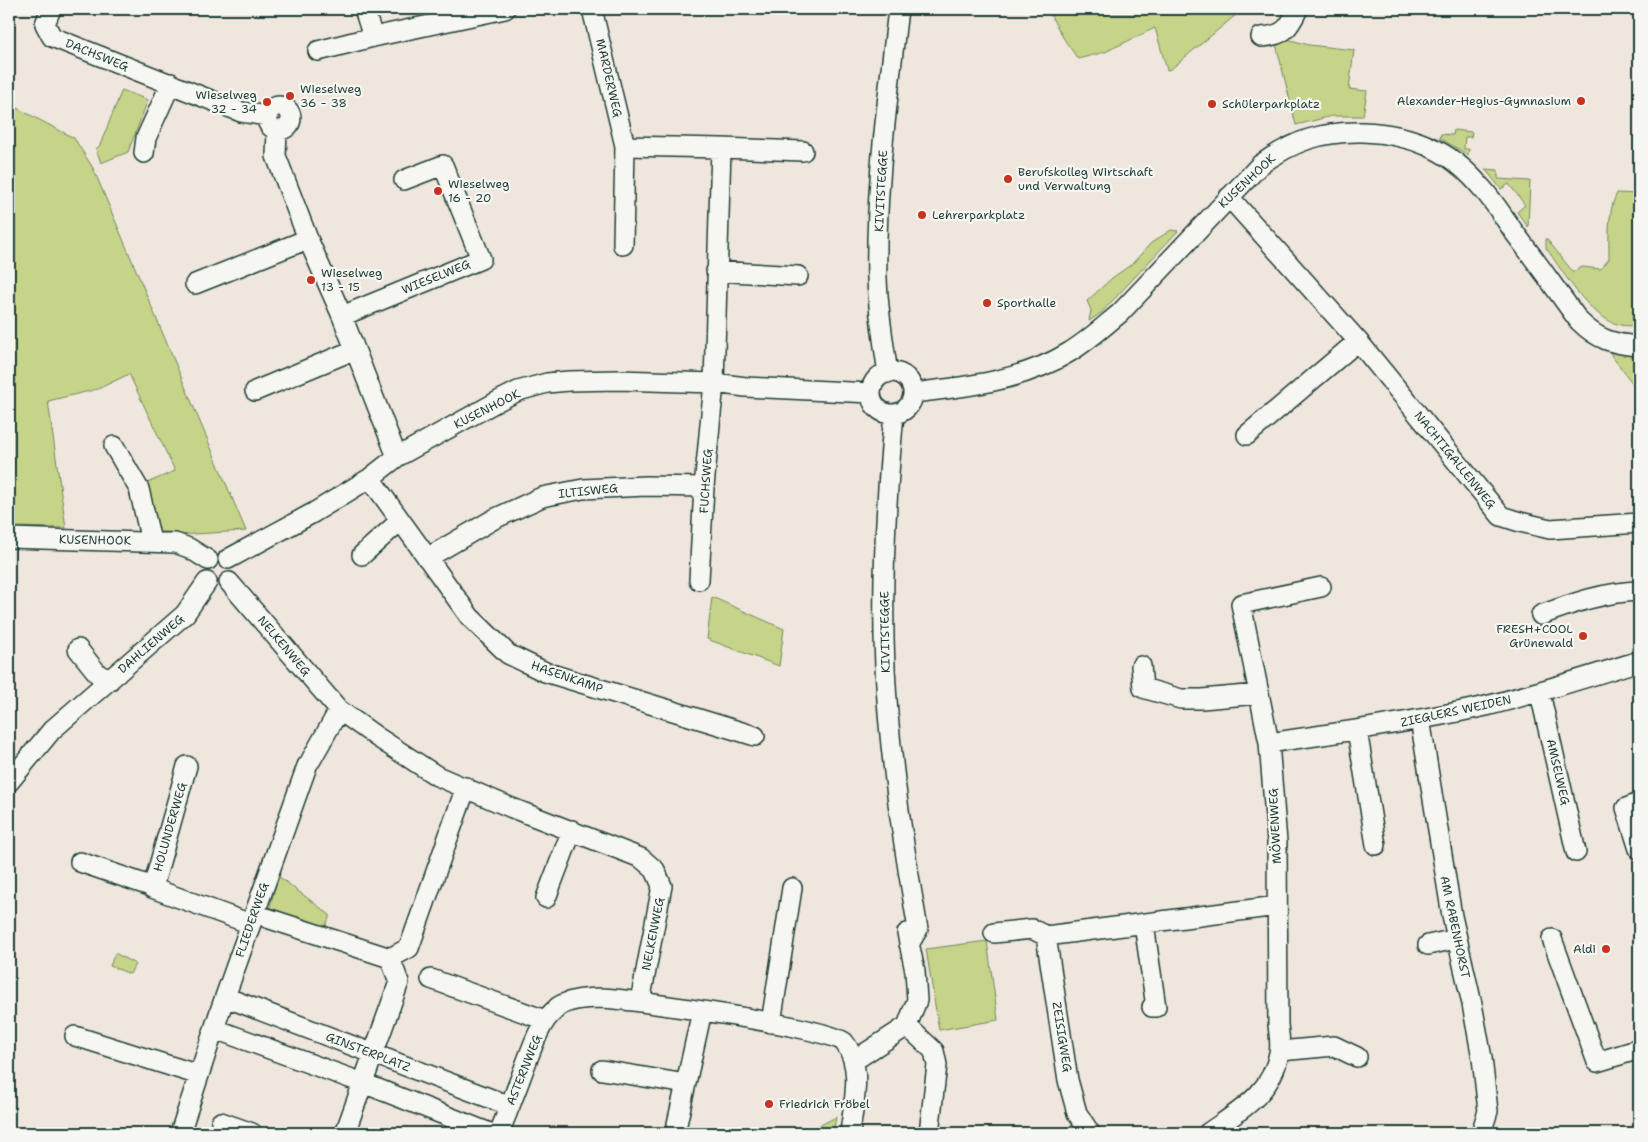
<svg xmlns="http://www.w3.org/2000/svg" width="1648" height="1142" font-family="'Shantell Sans',sans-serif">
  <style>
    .green { fill: #c5d488; stroke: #72885e }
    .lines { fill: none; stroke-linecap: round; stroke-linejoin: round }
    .minor-casing { stroke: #1f3d34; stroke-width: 22 }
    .minor { stroke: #f6f6f2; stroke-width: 19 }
    .poi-dot { fill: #c8321e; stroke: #f6f6f2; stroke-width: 2 }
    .labels { text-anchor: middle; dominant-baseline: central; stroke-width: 4.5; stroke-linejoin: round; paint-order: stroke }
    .street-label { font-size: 12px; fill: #1f3d34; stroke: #f6f6f2 }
    .poi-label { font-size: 12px; fill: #1f3d34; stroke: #f6f6f2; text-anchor: start }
  </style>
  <rect width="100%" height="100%" fill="#efe6dd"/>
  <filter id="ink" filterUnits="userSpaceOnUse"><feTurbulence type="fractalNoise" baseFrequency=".02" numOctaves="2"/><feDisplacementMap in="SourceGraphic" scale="10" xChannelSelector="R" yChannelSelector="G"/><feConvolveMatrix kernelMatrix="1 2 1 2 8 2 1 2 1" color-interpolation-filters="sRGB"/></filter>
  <g filter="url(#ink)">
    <!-- green -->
    <path class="green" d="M 1047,9 L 1233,9 L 1237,14 L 1171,69 L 1167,70 L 1155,28 L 1105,52 L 1078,59 L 1064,39 Z
      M 1280,37 L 1309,45 L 1354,50 L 1349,89 L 1367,91 L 1363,116 L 1332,116 L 1296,125 L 1276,44 Z
      M 122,90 L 148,100 L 128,152 L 101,163 L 96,149 L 100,145 Z
      M 9,104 L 74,138 L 93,168 L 246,531 L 159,536 L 147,483 L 175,471 L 129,374 L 98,389 L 48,401 L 66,528 L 9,527 Z
      M 1454,130 L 1472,132 L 1471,137 L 1465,137 L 1464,149 L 1469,149 L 1468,155 L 1440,138 L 1441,134 L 1453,135 Z
      M 1485,169 L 1498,170 L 1498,179 L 1530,181 L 1528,227 L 1517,212 L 1525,205 L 1509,184 L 1501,189 Z
      M 1617,193 L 1639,194 L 1639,324 C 1599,337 1566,275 1546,248 L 1546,238 L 1573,272 L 1582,267 L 1601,269 L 1609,259 C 1609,237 1607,213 1617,193 Z
      M 1171,230 L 1178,231 L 1101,313 L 1089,321 L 1091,310 L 1087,301 L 1112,278 L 1132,264 L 1151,243 Z
      M 1611,350 L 1639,354 L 1639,392 L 1611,355 Z
      M 712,597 L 784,629 L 779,666 L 707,639 Z
      M 278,876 L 330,915 L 322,936 L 267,918 Z
      M 987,941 L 998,1020 L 939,1030 L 926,949 Z
      M 115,953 L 135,964 L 130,974 L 110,966 Z
      M 836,1117 L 833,1133 L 805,1133 Z"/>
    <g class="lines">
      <defs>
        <path id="minor" d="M 51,9 L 45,24 L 52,37 L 241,112 L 268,116
          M 364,9 L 373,37
          M 592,9 L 625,146 L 721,148 L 714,383 L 704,487 L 699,580
          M 1261,37 C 1284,36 1289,28 1298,9
          M 318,51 L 373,37 L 505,9
          M267 118a12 12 0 1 1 24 0a12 12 0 1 1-24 0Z
          M 277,130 L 276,156 L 308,239 L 342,316 L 397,457
          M 721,148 L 803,151
          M 144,153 L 146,138 L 171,83
          M 1229,197 L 1358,341 L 1501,516 L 1520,522 L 1550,529 L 1639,523
          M 623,245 L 625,146
          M 716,271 L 798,276
          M 195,284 L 308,239
          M 342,316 L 481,259 L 443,165 L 404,180
          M871 393a21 21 0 1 1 42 0a21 21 0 1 1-42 0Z
          M 888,373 C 883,341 878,310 877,278 C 875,188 888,98 898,9
          M 255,391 L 354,350
          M 913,393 C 965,387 1022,381 1068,353 C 1087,342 1103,327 1120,313 L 1260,165 C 1293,141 1322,131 1363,132 C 1411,134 1449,149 1480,186 C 1493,200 1503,216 1514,232 C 1536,261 1557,291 1579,321 C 1598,340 1613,344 1639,346
          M 894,414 C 886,498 881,582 885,667 C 889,755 903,842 918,929 L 909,944
          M 1247,435 L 1358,341
          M 114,446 L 139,489 L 151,541
          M 370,478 L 470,617 L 508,654 L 545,672 L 755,736
          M 9,538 L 175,543 L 189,548 L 208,560
          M 362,555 L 400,521
          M 427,558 L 494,519 L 542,497 L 583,489 L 646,486 L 704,487
          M 228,559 L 313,513 L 370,478 L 397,457 L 500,400 L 518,391 L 547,383 L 569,381 L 618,380 L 714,383 L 746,387 L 871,393
          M 229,582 L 339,710 L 377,737 L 437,776 L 512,808 L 641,858 L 655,870 L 662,886 L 640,1002
          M 1541,615 C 1573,603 1605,592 1639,591
          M 78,649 L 98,674 L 110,680
          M 1141,666 L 1143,688 L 1181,699 L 1202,699 L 1258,694
          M 1540,693 L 1576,852
          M 1420,719 L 1452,916 L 1472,1004 L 1482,1058 L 1488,1111 L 1481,1133
          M 1357,730 L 1376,845
          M 1269,743 C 1341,732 1414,722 1486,706 C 1538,693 1588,677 1639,661
          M 311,760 L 339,710
          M 9,782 L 52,730 L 185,614 L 207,582
          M 1639,803 L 1626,808 L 1639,849
          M 80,862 L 153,887 L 152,888 L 251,924
          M 153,887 L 187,766
          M 546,898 L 572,830
          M 267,918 L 390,958
          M 1144,924 L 1156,1007 L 1152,1007
          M 994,933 L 1032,929 L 1046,936 L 1277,906
          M 1046,936 L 1068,1080 L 1077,1113 L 1090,1133
          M 1552,939 L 1597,1062 L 1633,1051 L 1639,1047
          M 1428,945 L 1456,939
          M 390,958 L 409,948 L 466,787
          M 431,979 L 545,1020
          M 225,997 L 510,1106
          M 771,1023 L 792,888
          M 907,1026 L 934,1051 L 937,1065 L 929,1133
          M 215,1029 L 363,1083 L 490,1133
          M 75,1036 L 199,1075
          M 1280,1051 L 1334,1046 L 1357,1057
          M 855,1060 L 907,1026 L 917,1000 L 915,971 L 907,933
          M 602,1070 L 686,1084
          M 221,1122 L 252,1133
          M 180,1133 L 220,1011 L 307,766
          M 345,1133 L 399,982 L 390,958
          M 499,1133 C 508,1111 517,1088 525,1066 C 531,1051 536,1034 545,1021 C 548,1016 554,1011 558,1007 C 569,999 588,998 602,998 C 631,999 832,1028 844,1042 C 864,1067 853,1104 850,1133
          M 675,1133 L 702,1011
          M 1208,1133 C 1239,1111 1272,1094 1279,1053 C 1281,1044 1279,1034 1278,1025 L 1277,842 L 1269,743 L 1241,604 L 1321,587"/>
      </defs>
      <!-- minor casing -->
      <use href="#minor" class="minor-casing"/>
      <!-- minor -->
      <use href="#minor" class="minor"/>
    </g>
  </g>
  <!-- markers -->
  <g class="poi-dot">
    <circle cx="290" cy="96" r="5"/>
    <circle cx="1581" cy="101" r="5"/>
    <circle cx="267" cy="102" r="5"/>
    <circle cx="1212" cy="104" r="5"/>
    <circle cx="1008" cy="179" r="5"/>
    <circle cx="438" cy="191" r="5"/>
    <circle cx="922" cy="215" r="5"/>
    <circle cx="311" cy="280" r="5"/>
    <circle cx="987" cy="303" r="5"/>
    <circle cx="1583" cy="636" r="5"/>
    <circle cx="1606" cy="949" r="5"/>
    <circle cx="769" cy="1104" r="5"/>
  </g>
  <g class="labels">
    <!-- street labels -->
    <g class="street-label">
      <text transform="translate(97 55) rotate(22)">DACHSWEG</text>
      <text transform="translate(609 78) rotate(77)">MARDERWEG</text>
      <text transform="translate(1247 181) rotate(-43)">KUSENHOOK</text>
      <text transform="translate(881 191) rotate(-87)">KIVITSTEGGE</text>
      <text transform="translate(436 277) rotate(-22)">WIESELWEG</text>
      <text transform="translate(487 409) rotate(-27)">KUSENHOOK</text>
      <text transform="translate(1455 460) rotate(51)">NACHTIGALLENWEG</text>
      <text transform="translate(706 481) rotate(-86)">FUCHSWEG</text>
      <text transform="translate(588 491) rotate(-6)">ILTISWEG</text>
      <text transform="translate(95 540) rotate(1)">KUSENHOOK</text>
      <text transform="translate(885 632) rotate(-91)">KIVITSTEGGE</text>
      <text transform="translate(151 644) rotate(-41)">DAHLIENWEG</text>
      <text transform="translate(284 646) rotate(50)">NELKENWEG</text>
      <text transform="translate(567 677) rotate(19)">HASENKAMP</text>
      <text transform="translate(1456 711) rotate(-12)">ZIEGLERS WEIDEN</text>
      <text transform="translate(1558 772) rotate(77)">AMSELWEG</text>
      <text transform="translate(1275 826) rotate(-93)">MÖWENWEG</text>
      <text transform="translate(170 827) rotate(-74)">HOLUNDERWEG</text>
      <text transform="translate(252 920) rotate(-71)">FLIEDERWEG</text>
      <text transform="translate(1455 927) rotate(78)">AM RABENHORST</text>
      <text transform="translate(653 934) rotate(-79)">NELKENWEG</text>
      <text transform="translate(1062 1037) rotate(81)">ZEISIGWEG</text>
      <text transform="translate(368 1052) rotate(21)">GINSTERPLATZ</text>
      <text transform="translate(524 1070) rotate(-68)">ASTERNWEG</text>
    </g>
    <!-- poi labels -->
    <g class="poi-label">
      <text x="300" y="89">Wieselweg<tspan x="300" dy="14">36 - 38</tspan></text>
      <text x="257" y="95" text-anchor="end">Wieselweg<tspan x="257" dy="14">32 - 34</tspan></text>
      <text x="1571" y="101" text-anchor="end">Alexander-Hegius-Gymnasium</text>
      <text x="1222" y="104">Schülerparkplatz</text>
      <text x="1018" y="172">Berufskolleg Wirtschaft<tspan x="1018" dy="14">und Verwaltung</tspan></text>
      <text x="448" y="184">Wieselweg<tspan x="448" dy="14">16 - 20</tspan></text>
      <text x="932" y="215">Lehrerparkplatz</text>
      <text x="321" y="273">Wieselweg<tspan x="321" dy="14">13 - 15</tspan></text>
      <text x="997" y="303">Sporthalle</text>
      <text x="1573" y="629" text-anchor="end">FRESH+COOL<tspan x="1573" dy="14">Grünewald</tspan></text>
      <text x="1596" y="949" text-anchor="end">Aldi</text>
      <text x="779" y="1104">Friedrich Fröbel</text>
    </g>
  </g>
  <!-- margin -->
  <rect width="1648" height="1142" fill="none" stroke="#f6f6f2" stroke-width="30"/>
  <rect x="15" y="15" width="1618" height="1112" fill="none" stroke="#1f3d34" stroke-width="2" filter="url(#ink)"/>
</svg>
